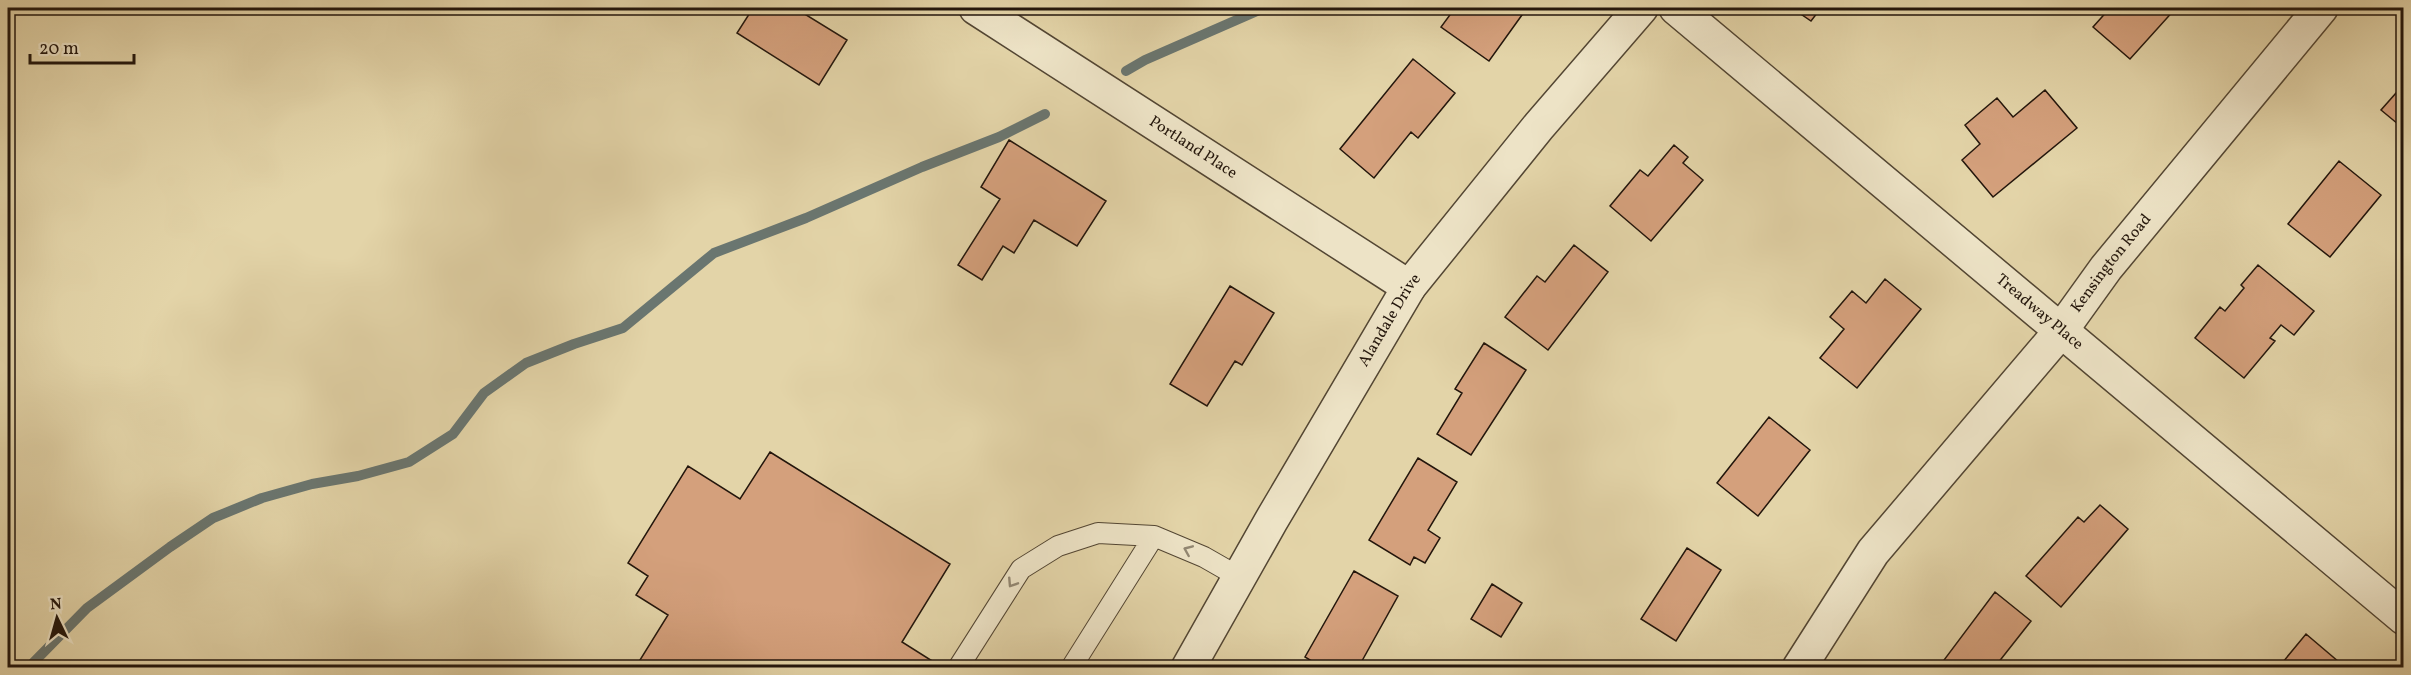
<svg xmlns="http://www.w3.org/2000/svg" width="2411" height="675" font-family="Vollkorn,serif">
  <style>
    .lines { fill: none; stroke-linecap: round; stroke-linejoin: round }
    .stream { stroke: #6a7670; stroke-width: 10 }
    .building { fill: #d4a07c; stroke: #23160c; stroke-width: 1.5 }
    .service-casing { stroke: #534633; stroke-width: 22 }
    .minor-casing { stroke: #534633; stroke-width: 36 }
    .service { stroke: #ede3c6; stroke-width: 20 }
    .minor { stroke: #ede3c6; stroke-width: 33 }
    .oneway { stroke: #928772 }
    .labels { text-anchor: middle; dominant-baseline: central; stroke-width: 6; stroke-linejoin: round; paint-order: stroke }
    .street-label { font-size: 16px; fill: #23160c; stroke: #ede3c6 }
  </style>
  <rect width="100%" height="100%" fill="#e3d4a8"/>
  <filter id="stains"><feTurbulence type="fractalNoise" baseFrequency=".00333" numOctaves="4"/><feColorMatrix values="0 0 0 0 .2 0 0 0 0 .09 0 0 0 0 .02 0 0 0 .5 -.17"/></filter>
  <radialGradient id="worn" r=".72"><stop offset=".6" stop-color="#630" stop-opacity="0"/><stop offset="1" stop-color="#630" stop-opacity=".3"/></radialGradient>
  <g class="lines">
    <!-- stream -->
    <path class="stream" d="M 1126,71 L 1145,60 L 1264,8
      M 28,668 L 87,608 L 170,547 L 213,518 L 262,498 L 312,484 L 358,476 L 409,462 L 453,434 L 484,393 L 526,363 L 574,344 L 623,328 L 714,253 L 806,218 L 922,167 L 999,137 L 1045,114"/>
  </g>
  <!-- building -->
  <path class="building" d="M 753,8 L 795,8 L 847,40 L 819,85 L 737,33 Z
    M 1455,8 L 1527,8 L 1489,61 L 1441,27 Z
    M 1792,8 L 1821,8 L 1811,21 Z
    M 2110,8 L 2176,8 L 2130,59 L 2093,27 Z
    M 1413,59 L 1455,93 L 1418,138 L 1411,132 L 1374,178 L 1340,149 Z
    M 2404,84 L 2404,129 L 2381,110 Z
    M 2045,90 L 2077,128 L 1993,197 L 1962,160 L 1980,144 L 1965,125 L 1997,98 L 2013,117 Z
    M 1009,140 L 1106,201 L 1077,246 L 1034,220 L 1014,253 L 1003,246 L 982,280 L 958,265 L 1000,199 L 981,187 Z
    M 1674,145 L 1688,157 L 1683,163 L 1703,180 L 1651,241 L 1610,206 L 1640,170 L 1648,176 Z
    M 2339,161 L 2381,195 L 2330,257 L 2288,224 Z
    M 1574,245 L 1608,272 L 1548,350 L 1505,317 L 1537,276 L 1545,282 Z
    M 2258,265 L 2314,311 L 2294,335 L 2281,325 L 2270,338 L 2275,341 L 2244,378 L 2195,338 L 2220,307 L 2225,311 L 2244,288 L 2241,285 Z
    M 1885,279 L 1921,309 L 1857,388 L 1820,358 L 1844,329 L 1830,317 L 1852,291 L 1866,303 Z
    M 1230,286 L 1274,313 L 1242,365 L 1235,361 L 1207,406 L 1170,384 Z
    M 1484,343 L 1526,370 L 1471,455 L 1437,434 L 1462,393 L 1455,389 Z
    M 1769,417 L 1810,450 L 1758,516 L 1717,483 Z
    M 770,452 L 950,564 L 902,642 L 937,664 L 934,668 L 635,668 L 668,615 L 636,595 L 648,576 L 628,563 L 688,466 L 740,499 Z
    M 1418,458 L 1457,482 L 1428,530 L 1440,538 L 1425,563 L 1414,557 L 1410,565 L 1369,540 Z
    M 2100,505 L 2128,529 L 2061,607 L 2026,576 L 2078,517 L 2084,522 Z
    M 1687,548 L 1721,570 L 1676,641 L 1641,619 Z
    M 1354,571 L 1398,596 L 1358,668 L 1323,668 L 1305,657 Z
    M 1492,584 L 1522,603 L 1501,637 L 1471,619 Z
    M 1995,592 L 2031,621 L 1994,668 L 1954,668 L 1944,660 Z
    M 2306,634 L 2346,668 L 2278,668 Z"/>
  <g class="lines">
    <defs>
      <path id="service" d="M 958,668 L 1021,569 L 1058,546 L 1098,533 L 1154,536 L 1204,557 L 1239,577
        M 1071,668 L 1154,536"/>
      <g id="minor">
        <path id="s1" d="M 976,8 L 1409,287"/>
        <path id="s2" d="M 1676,8 L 2404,618"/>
        <path id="s3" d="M 1188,668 L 1271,521 L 1409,287 L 1539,126 L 1641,8"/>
        <path id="s4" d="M 1799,668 L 1873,552 L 2060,332 L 2106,268 L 2321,8"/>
      </g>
    </defs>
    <!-- service casing -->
    <use href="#service" class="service-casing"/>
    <!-- minor casing -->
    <use href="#minor" class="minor-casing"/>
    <!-- service -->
    <use href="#service" class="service"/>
    <!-- minor -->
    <use href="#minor" class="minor"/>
  </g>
  <!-- one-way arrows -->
  <defs><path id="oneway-chevron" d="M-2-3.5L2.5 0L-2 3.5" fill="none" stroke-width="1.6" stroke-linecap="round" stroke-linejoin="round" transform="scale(1.5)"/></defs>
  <g class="oneway">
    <use href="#oneway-chevron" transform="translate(1188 550) rotate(-157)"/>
    <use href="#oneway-chevron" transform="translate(1012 583) rotate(123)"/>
  </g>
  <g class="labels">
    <!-- street labels -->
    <g class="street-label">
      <text stroke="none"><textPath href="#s1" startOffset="258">Portland Place</textPath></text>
      <text stroke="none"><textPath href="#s4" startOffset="512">Kensington Road</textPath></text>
      <text stroke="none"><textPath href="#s2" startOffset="474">Treadway Place</textPath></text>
      <text stroke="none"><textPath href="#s3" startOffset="402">Alandale Drive</textPath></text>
    </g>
  </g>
  <!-- margin -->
  <rect width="2411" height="675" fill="none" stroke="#e3d4a8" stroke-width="30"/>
  <rect x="9" y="9" width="2393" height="657" fill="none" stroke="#23160c" stroke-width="3"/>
  <rect x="15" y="15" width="2381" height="645" fill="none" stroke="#23160c" stroke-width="1.5"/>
  <!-- north arrow -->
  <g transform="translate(57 618) rotate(355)" stroke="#ede3c6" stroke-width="4.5" paint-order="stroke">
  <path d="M0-4.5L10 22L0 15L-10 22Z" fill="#23160c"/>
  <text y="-9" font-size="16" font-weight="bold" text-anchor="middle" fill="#23160c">N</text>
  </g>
  <!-- scale -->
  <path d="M30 54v9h104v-9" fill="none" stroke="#23160c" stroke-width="3"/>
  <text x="39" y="54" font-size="18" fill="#23160c" stroke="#ede3c6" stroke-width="4.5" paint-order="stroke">20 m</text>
  <rect width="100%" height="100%" filter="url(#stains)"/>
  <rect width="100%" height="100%" fill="url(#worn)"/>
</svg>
